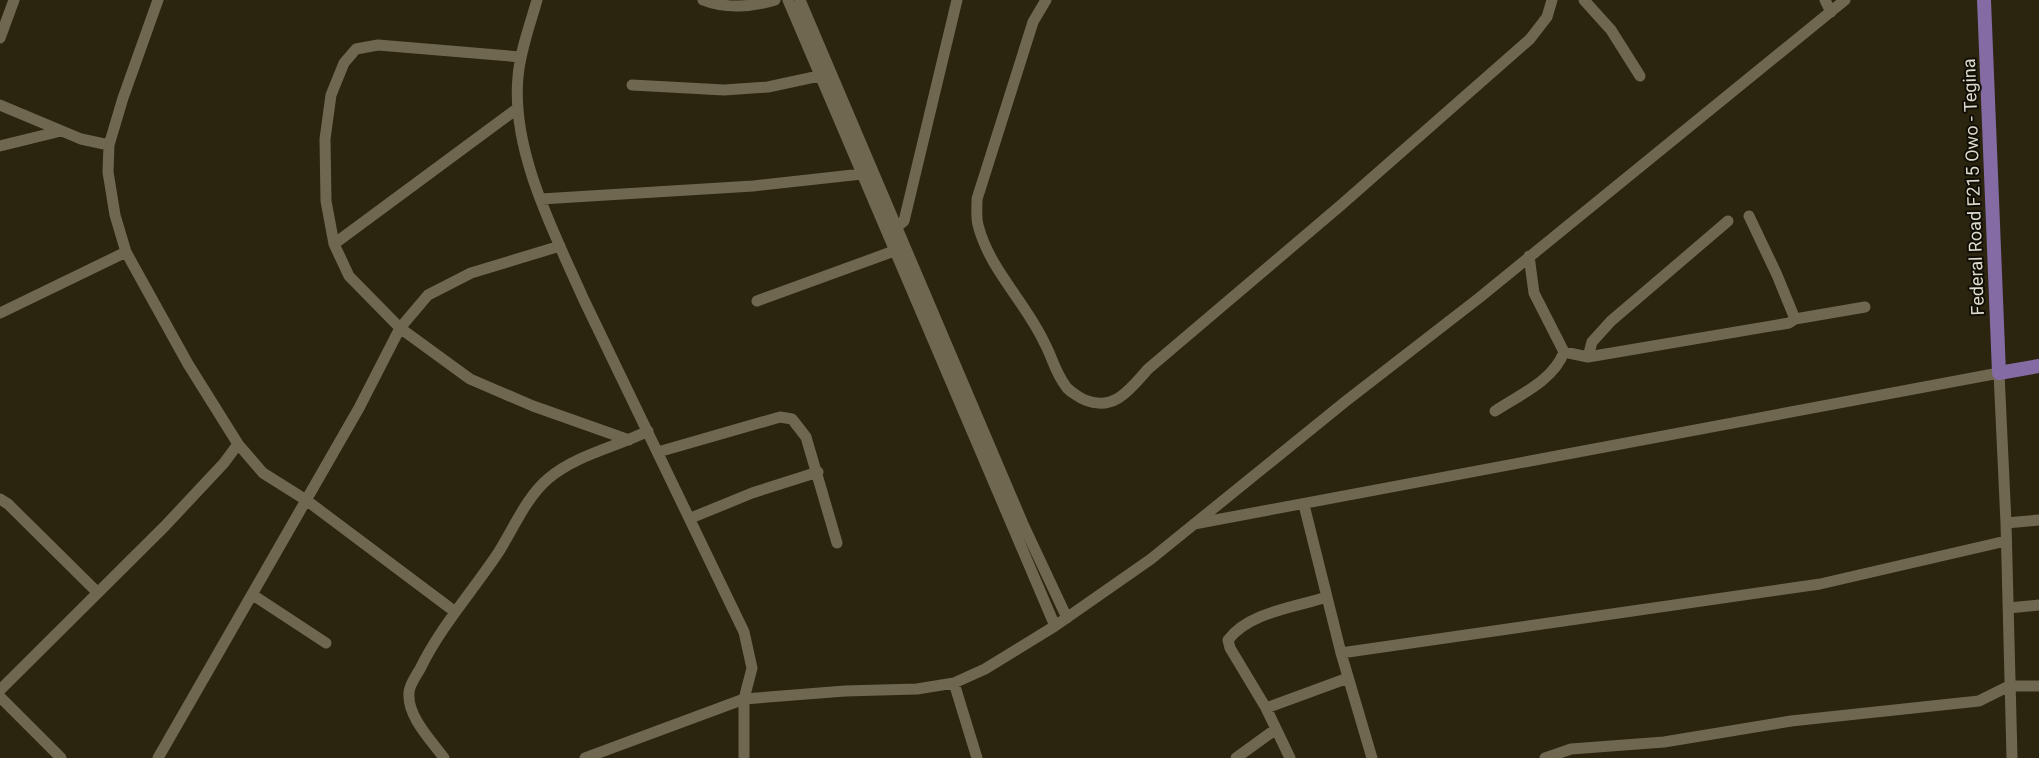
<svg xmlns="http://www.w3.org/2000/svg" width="2039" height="758" font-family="Roboto,sans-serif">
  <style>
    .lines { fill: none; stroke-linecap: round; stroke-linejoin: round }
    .minor { stroke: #6f6750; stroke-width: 11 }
    .major { stroke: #846ba3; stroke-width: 14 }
    .labels { text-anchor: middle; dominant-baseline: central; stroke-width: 4; stroke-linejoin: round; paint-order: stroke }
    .street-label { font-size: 18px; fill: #dedacd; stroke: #110e06 }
  </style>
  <rect width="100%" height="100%" fill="#2b240f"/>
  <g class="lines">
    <!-- minor -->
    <path class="minor" d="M 158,0 L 123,98 L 109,145 L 108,172 L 115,215 L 126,252 L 188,364 L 238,444 L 263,473 L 306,500 L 454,611
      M 537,0 C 530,25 520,51 518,77 C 511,151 554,232 583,298 L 744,632 L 752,668 L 744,699 L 744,758
      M 703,0 C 725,9 753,7 775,0
      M 788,0 L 1055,626
      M 800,0 L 1023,524 L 1067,618
      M 1046,0 L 1033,22 L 977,199 C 977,207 976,217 978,225 C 990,271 1026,302 1045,344 C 1054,361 1054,371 1067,388 C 1071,392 1080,398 1085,400 C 1115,412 1131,388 1148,369 L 1340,206 L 1530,39 L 1547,17 L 1552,0
      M 1584,0 L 1611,30 L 1640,76
      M 1825,0 L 1831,12
      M 0,38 L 14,0
      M 521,57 L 378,45 L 356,49 L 344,63 L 331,95 L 325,139 L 326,201 L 334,244 L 349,276 L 400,328 L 470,379 L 533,406 L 629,440
      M 632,85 L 724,90 L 768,87 L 819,76
      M 0,105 L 81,139 L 109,145
      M 0,146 L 61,131
      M 541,199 L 753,186 L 862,174
      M 1749,216 L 1777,275 L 1795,319
      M 892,231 L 904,221 L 957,0
      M 334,244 L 518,108
      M 1529,256 L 1534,293 L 1564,352 L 1588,357 L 1789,323 L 1795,319 L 1865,307
      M 757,301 L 894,251
      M 0,313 L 126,252
      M 1588,357 L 1592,342 L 1611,321 L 1728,221
      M 1495,411 C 1519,395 1553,381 1564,352
      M 658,452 L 780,417 L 792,419 L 806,437 L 837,543
      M 0,499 L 8,504 L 98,593
      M 1304,505 L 1341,653 L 1372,758
      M 691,518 L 752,493 L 818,472
      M 2006,523 L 2039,520
      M 1194,524 L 1999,373 L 2006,523 L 2012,758
      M 253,595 L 326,643
      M 1327,597 C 1296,607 1249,612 1228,640 L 1230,648 L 1266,708 L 1348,678
      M 2008,608 L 2039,605
      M 1341,653 L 1820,584 L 2006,541
      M 954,683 L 977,758
      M 0,690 L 165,526 L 224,463 L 238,444
      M 0,697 L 61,758
      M 1266,708 L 1290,758
      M 158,758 L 359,408 L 400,328 L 428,295 L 471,273 L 560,246
      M 444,758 C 431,740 407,716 409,693 C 409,685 416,676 420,669 C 441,626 472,592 498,553 C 514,528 526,497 549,478 C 576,455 616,447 648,431
      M 585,758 L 744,699 L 845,691 L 917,689 L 954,683 L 985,669 L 1055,626 L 1151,559 L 1346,401 L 1479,298 L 1845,0
      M 1236,758 L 1276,729
      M 1545,758 L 1571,749 L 1664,742 L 1791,721 L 1979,701 L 2009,686 L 2039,686"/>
    <!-- major -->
    <path class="major" d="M 1984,0 L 1999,373 L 2039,366"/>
  </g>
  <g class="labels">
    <!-- street labels -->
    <g class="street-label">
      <text transform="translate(1973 187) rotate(-92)">Federal Road F215 Owo - Tegina</text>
    </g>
  </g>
</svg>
